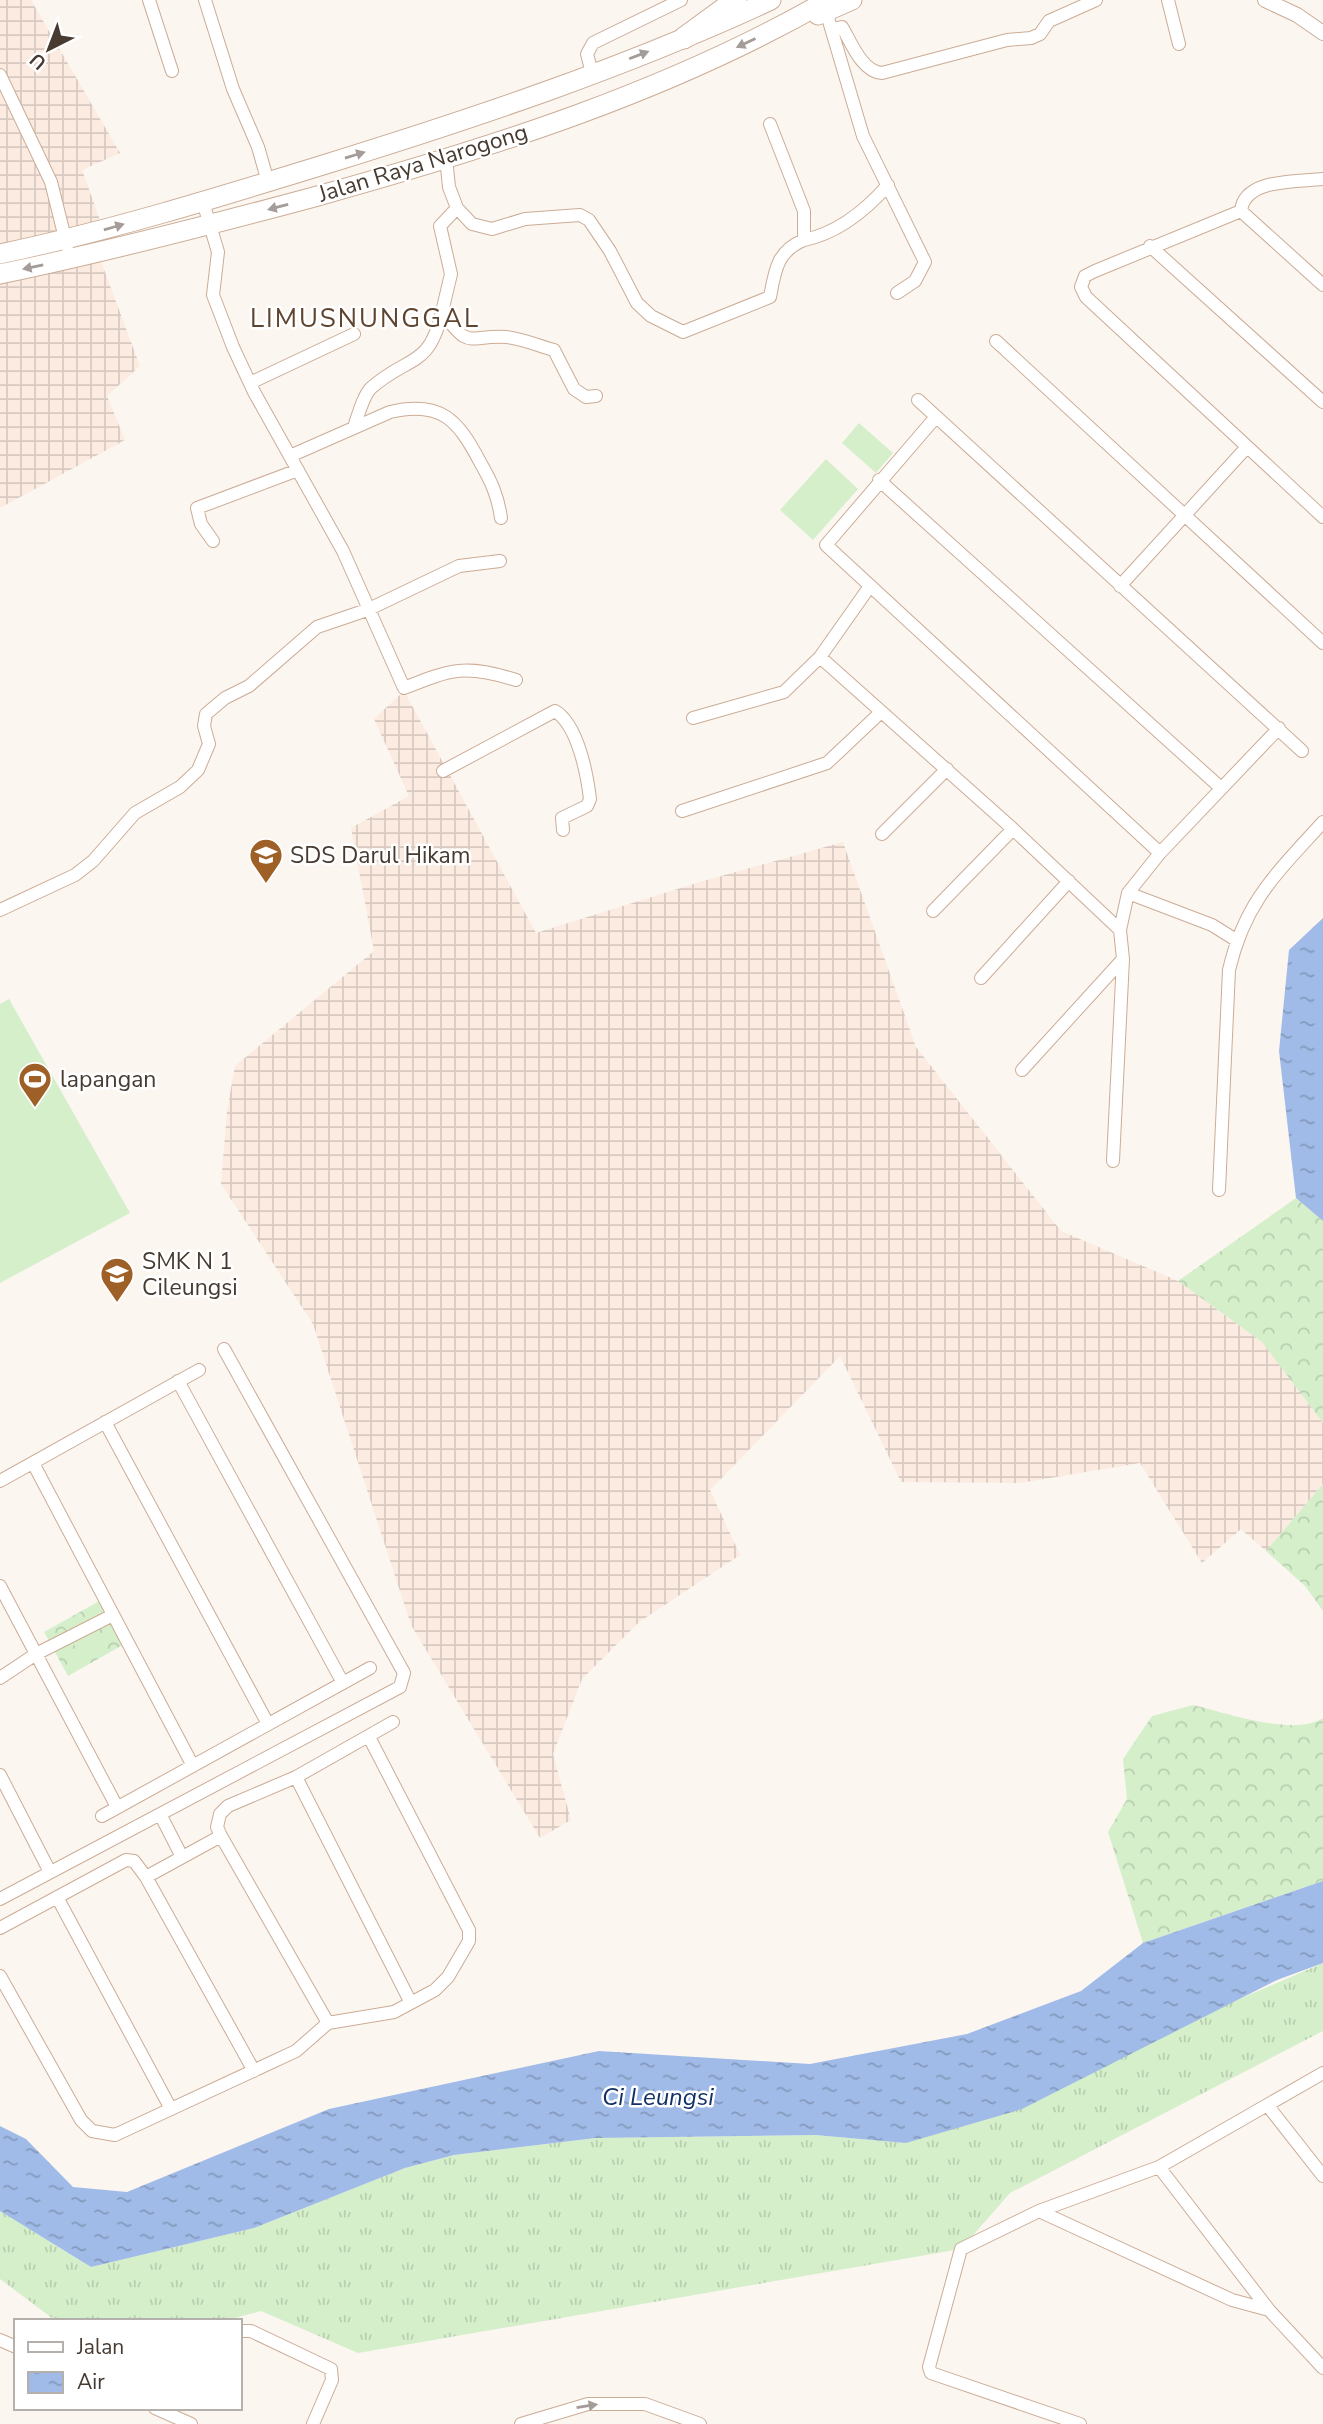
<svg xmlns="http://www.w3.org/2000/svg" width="1323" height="2424" font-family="'Nunito Sans',sans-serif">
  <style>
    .industrial { fill: url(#industrial-grid) }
    .grass { fill: url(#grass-tufts) }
    .forest { fill: url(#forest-crowns) }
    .garden { fill: #d5efcb }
    .water { fill: url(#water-ripples) }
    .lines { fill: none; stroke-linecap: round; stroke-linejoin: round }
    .minor-casing { stroke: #cbac95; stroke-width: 14 }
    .tertiary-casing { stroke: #cbac95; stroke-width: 16 }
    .primary-casing { stroke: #cbac95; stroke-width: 21 }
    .motorway-casing { stroke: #cbac95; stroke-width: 23 }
    .minor { stroke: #fff; stroke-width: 12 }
    .tertiary { stroke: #fff; stroke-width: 14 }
    .primary { stroke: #fff; stroke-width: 19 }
    .motorway { stroke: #fff; stroke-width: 21 }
    .oneway { fill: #a39c98 }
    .labels { text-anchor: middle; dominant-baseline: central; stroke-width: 5; stroke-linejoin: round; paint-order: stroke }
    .street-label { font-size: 23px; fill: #473a30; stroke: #fff }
    .poi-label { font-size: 23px; fill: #473a30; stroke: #fff; text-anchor: start }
    .water-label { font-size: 24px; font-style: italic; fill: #113065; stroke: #fff }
    .quarter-label { font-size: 26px; letter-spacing: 2px; fill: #5f4430; stroke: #fff }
  </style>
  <defs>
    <pattern id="industrial-grid" width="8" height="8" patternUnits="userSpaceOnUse" patternTransform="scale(1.75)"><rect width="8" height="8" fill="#fbebe0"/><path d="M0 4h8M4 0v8" fill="none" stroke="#d8cac0"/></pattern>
    <pattern id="grass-tufts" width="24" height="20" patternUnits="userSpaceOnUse" patternTransform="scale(1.75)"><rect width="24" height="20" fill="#d5efcb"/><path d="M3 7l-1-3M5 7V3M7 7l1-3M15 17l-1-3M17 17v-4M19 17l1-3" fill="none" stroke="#b8ceaf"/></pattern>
    <pattern id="forest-crowns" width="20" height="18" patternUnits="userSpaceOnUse" patternTransform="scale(1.75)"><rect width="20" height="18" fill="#d5efcb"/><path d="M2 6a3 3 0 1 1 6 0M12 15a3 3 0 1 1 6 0" fill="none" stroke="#b8ceaf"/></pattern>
    <pattern id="water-ripples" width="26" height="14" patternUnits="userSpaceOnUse" patternTransform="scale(1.75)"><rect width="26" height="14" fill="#a0bbe8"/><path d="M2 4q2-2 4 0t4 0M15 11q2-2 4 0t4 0" fill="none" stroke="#8499bc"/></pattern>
  </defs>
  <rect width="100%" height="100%" fill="#fcf6f1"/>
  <!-- industrial -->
  <path class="industrial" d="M 0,0 L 31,0 L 120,153 L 82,170 L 100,220 L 87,224 L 140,366 L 107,396 L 125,440 L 0,508 Z
    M 404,691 L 536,933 L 700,882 L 843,842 L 916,1047 L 1061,1231 L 1178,1281 L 1262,1342 L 1323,1423 L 1323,1484 L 1266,1551 L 1241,1529 L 1202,1563 L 1140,1463 L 1020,1483 L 901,1482 L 840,1356 L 710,1490 L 740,1555 L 639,1622 L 582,1679 L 553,1754 L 571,1820 L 540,1838 L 411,1625 L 313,1324 L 221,1184 L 227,1111 L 235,1066 L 374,951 L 351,828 L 409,796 L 374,719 Z"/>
  <!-- grass -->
  <path class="grass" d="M 1323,1963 L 1323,2031 L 1010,2193 L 961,2249 L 358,2353 L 261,2311 L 224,2321 L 56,2321 L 0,2279 L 0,2211 L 91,2267 L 254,2228 L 405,2168 L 454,2155 L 596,2138 L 815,2135 L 906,2143 Z"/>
  <!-- forest -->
  <path class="forest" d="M 1296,1198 L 1323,1221 L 1323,1423 L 1262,1342 L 1178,1281 Z
    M 1323,1484 L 1323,1611 L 1305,1586 L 1266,1551 Z
    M 103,1599 L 128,1642 L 68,1676 L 44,1632 Z
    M 1193,1705 C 1227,1713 1294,1737 1323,1718 L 1323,1881 L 1143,1943 L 1108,1832 L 1127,1799 L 1123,1759 L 1152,1716 Z"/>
  <!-- garden -->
  <path class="garden" d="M 859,423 L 893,453 L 876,473 L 842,443 Z
    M 826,459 L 858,489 L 813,540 L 780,510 Z
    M 9,999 L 130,1213 L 0,1283 L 0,1004 Z
    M 82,1616 L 102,1651 L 83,1661 L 64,1626 Z"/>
  <!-- water -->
  <path class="water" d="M 1323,918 L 1323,1221 L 1296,1198 L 1279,1051 L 1289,950 Z
    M 1323,1881 L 1323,1963 L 1277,1980 L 1022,2109 L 906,2143 L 815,2135 L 596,2138 L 454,2155 L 405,2168 L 254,2228 L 91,2267 L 0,2211 L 0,2126 L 26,2139 L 73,2187 L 127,2192 L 329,2109 L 599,2051 L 810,2064 L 967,2034 L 1081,1991 L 1143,1943 Z"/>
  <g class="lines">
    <defs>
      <path id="minor" d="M 149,0 L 172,71
        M 205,0 L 233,89 L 258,147 L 268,182
        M 1168,0 L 1179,44
        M 826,11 L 863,136 L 925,262 L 915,281 L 897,293
        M 833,29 L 842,27 C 851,42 862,72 882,73 L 1007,40 L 1031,38 L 1040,34 L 1049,21 L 1096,0
        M 592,73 L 587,54 L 593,43 L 681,0
        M 0,75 L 51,182 L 67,246
        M 446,158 L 449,187 L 457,208 L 440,226 L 451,274 L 442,312 C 471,351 466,335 506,337 C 521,338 539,346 554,350 L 574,389 L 586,397 L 596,396
        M 1323,179 C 1298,182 1244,178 1241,211 L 1095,271 L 1085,276 L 1081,287 L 1086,297 L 1323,517
        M 203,202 L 218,252 L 213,295 L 233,347 L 254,392 L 343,551 L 404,688 C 452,669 465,664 516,680
        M 457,208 L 472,224 L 492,229 L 525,219 L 580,215 L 589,220 L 610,251 L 637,303 L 651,316 L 683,332 L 770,297 C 775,270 777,251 804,240 L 804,211 L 770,124
        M 1241,211 L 1323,285
        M 804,240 C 838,233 866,210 888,185
        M 1150,246 L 1323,402
        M 996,341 L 1323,643
        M 250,383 L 354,334
        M 918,400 L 1302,751
        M 935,418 L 826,545 L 1160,853
        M 354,427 C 358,416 363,396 371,388 C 408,355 429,369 442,312
        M 290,456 L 390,412 C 441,400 458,420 480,462 C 491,481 498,496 501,518
        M 879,480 L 1221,788
        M 213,541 L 201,524 L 197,508 L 298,470
        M 1120,586 L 1246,448
        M 820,657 L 1013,829 L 1120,930
        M 693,718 L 784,692 L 820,657 L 870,586
        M 443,771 L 555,711 C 578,725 587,774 590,799 L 587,806 L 562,818 L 563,830
        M 682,811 L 827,763 L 880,713
        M 882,834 L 947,769
        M 1128,893 L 1212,925 L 1236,940
        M 0,910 L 75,875 L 93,861 L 135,813 L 180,787 L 198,770 L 209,744 L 204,726 L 206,714 L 225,698 L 249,686 L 317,627 L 367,610 L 459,566 L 500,561
        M 933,911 L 1013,829
        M 981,978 L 1069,881
        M 1022,1070 L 1123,959
        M 1113,1161 L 1123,959 L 1120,930 L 1128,893 L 1160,853 L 1279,728
        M 1219,1190 L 1229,970 C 1245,901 1277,873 1323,822
        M 178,1381 L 343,1683
        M 105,1422 L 268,1724
        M 33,1463 L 193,1766
        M 0,1481 L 199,1370
        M 0,1586 L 117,1807
        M 0,1678 L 36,1654 L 113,1615
        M 0,1775 L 50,1872
        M 296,1777 L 411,2003
        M 102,1816 L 370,1668
        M 161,1816 L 182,1857
        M 221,1836 L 328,2023
        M 146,1877 L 254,2071
        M 57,1897 L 171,2109
        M 0,1899 L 400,1687 L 404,1673 L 224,1349
        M 0,1928 L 126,1860 L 134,1861 L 146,1877 L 221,1836 L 217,1827 L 220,1814 L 228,1806 L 296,1777 L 393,1722
        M 0,1976 L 81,2120 L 92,2131 L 115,2135 L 296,2051 L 328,2023 L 394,2012 L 435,1990 L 448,1977 L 469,1941 L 469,1930 L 369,1737
        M 1268,2106 L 1323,2176
        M 1159,2167 L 1269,2310 L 1323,2368
        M 1039,2211 L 1232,2300 L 1269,2310
        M 240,2331 L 251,2331 L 331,2369 L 332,2380 L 313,2424
        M 0,2340 L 16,2347
        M 155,2408 L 191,2424
        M 521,2424 L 588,2404 L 645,2404 L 700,2424
        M 1080,2424 L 931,2373 L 929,2367 L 961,2249 L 1039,2211 L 1159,2167 L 1323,2073"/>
      <path id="tertiary" d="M 1265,0 L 1297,15 L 1323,33"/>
      <path id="primary" d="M 818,15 L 852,0
        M 0,254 C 109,231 216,198 323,165 C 475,118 627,67 771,0
        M 0,274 C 106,252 210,225 314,197 C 491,148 668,92 828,0"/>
      <path id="motorway" d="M 684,38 L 736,0"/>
    </defs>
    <!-- minor casing -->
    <use href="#minor" class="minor-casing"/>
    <!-- tertiary casing -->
    <use href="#tertiary" class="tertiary-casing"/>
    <!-- primary casing -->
    <use href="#primary" class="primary-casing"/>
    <!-- motorway casing -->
    <use href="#motorway" class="motorway-casing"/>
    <!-- minor -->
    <use href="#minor" class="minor"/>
    <!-- tertiary -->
    <use href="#tertiary" class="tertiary"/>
    <!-- primary -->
    <use href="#primary" class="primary"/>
    <!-- motorway -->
    <use href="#motorway" class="motorway"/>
  </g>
  <!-- one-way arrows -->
  <defs><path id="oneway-solid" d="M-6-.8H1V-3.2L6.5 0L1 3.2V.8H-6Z" transform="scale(1.75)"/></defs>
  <g class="oneway">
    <use href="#oneway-solid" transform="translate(746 43) rotate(155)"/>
    <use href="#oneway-solid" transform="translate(639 55) rotate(-21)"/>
    <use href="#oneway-solid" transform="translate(355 155) rotate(-17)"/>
    <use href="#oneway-solid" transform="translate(278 207) rotate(165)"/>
    <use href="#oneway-solid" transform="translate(114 227) rotate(-16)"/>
    <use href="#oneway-solid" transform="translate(33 267) rotate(168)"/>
    <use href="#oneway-solid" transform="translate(587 2406) rotate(-9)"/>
  </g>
  <!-- icons -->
  <defs>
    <symbol id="school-pin" viewBox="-11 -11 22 30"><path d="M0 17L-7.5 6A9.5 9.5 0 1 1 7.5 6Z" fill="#9f6027" stroke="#fff"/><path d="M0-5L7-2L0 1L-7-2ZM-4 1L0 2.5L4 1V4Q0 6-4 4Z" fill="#fff"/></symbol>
    <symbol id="stadium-pin" viewBox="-11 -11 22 30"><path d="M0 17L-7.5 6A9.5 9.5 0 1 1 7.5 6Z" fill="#9f6027" stroke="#fff"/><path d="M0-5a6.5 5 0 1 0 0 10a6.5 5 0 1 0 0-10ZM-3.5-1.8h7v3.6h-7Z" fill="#fff"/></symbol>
  </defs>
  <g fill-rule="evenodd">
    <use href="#school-pin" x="247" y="836" width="38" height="52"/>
    <use href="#stadium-pin" x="16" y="1060" width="38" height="52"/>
    <use href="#school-pin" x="98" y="1255" width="38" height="52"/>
  </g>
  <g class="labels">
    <!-- street labels -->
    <g class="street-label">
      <text transform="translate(423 163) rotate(-17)">Jalan Raya Narogong</text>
    </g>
    <!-- poi labels -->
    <g class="poi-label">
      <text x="290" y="855">SDS Darul Hikam</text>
      <text x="60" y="1079">lapangan</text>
      <text x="142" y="1261">SMK N 1<tspan x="142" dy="26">Cileungsi</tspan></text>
    </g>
    <!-- water labels -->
    <g class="water-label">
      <text x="658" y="2097">Ci Leungsi</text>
    </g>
    <!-- quarter labels -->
    <g class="quarter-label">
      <text x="365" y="318">LIMUSNUNGGAL</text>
    </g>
  </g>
  <!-- legend -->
  <rect x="14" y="2319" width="228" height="91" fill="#ffffff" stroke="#b5b0ac" stroke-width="2"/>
  <rect x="28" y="2342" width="35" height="10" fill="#ffffff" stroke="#b5b0ac" stroke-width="2"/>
  <text x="77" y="2354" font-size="21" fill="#473a30">Jalan</text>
  <rect x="28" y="2372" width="35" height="21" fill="url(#water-ripples)" stroke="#b5b0ac" stroke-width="2"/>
  <text x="77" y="2389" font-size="21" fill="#473a30">Air</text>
  <!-- north arrow -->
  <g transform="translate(49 49) rotate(222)" stroke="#ffffff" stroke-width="5" paint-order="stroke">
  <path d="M0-5L12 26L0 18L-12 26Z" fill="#473a30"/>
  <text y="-10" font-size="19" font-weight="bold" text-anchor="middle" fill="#473a30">U</text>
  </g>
</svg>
